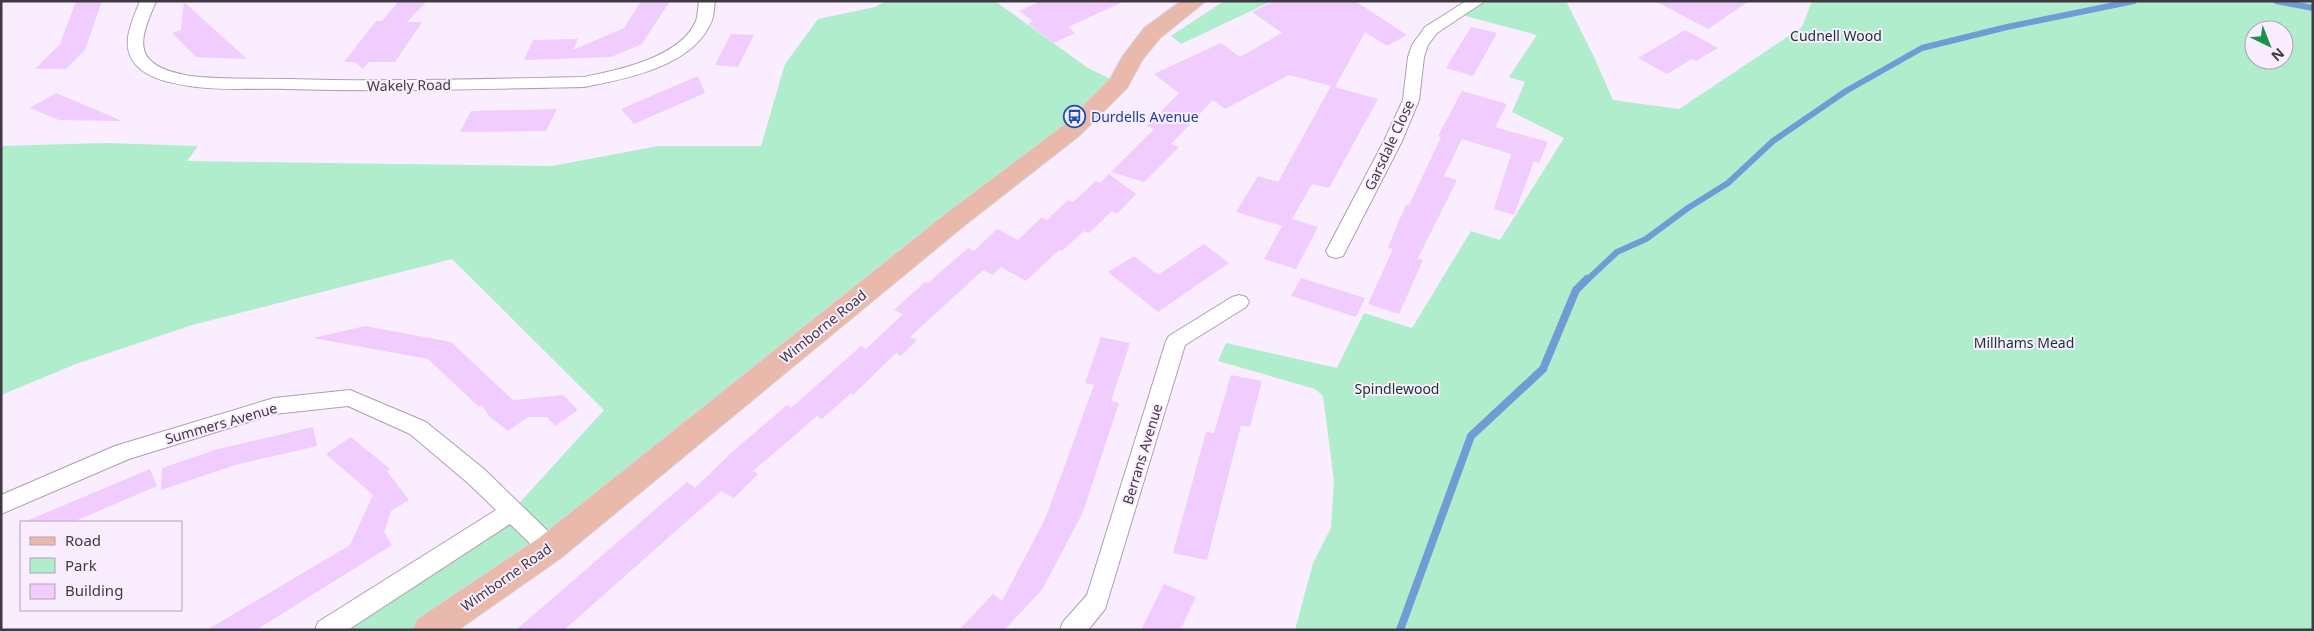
<svg xmlns="http://www.w3.org/2000/svg" width="2314" height="631" font-family="'Noto Sans',sans-serif">
  <style>
    .green { fill: #afedcd; fill-rule: evenodd }
    .lines { fill: none; stroke-linecap: round; stroke-linejoin: round }
    .stream-far1 { stroke: #709bd4; stroke-width: 6 }
    .stream { stroke: #709bd4; stroke-width: 8 }
    .building { fill: #f1ccfe }
    .minor-casing { stroke: #ae9eb3; stroke-width: 2 }
    .primary-casing { stroke: #d9d7d9; stroke-width: 2 }
    .minor { fill: #fff; fill-rule: evenodd }
    .primary { fill: #e9b9ab; fill-rule: evenodd }
    .labels { text-anchor: middle; dominant-baseline: central; stroke-width: 4; stroke-linejoin: round; paint-order: stroke }
    .park-label { font-size: 14px; fill: #133727; stroke: #faedff }
    .street-label { font-size: 14px; fill: #403942; stroke: #faedff }
    .transit-label { font-size: 14px; fill: #164399; stroke: #faedff; text-anchor: start }
  </style>
  <rect width="100%" height="100%" fill="#faedff"/>
  <!-- green -->
  <path class="green" d="M 886,1 L 995,1 L 1088,68 L 1119,83 L 430,630 L 327,630 L 512,511 L 604,410 L 452,259 L 192,325 L 76,364 L 1,395 L 1,146 L 105,143 L 198,146 L 187,161 L 552,166 L 658,146 L 761,146 L 785,64 L 818,19 L 875,7 Z
    M 1224,1 L 1272,1 L 1181,44 L 1171,36 Z
    M 1477,1 L 1566,1 L 1593,55 L 1613,100 L 1679,109 L 1802,27 L 1812,1 L 2313,1 L 2313,630 L 1295,630 L 1313,563 L 1331,528 L 1334,481 L 1323,396 L 1315,389 L 1218,361 L 1226,343 L 1337,368 L 1364,313 L 1412,328 L 1471,231 L 1500,240 L 1564,138 L 1512,112 L 1525,82 L 1509,77 L 1537,35 L 1458,14 ZM 2254,30 L 2284,30 L 2284,60 L 2254,60 Z"/>
  <g class="lines">
    <!-- stream-far1 -->
    <path class="stream-far1" d="M 2276,1 L 2313,8
      M 1586,281 L 1617,252 L 1646,239 L 1688,208 L 1728,183 L 1773,141 L 1846,91 L 1922,48 L 2007,27 L 2134,1"/>
    <!-- stream -->
    <path class="stream" d="M 1400,630 L 1471,436 L 1543,369 L 1576,290 L 1587,279"/>
  </g>
  <!-- building -->
  <path class="building" d="M 76,1 L 102,1 L 85,50 L 66,69 L 35,69 L 60,44 Z
    M 399,1 L 427,1 L 407,22 L 422,22 L 395,62 L 369,62 L 363,69 L 355,62 L 344,62 L 376,21 L 382,21 Z
    M 641,1 L 670,1 L 642,44 L 611,57 L 524,60 L 533,40 L 578,39 L 573,50 L 624,28 Z
    M 1041,1 L 1125,1 L 1068,27 L 1075,33 L 1054,43 L 1028,24 L 1033,21 L 1019,11 Z
    M 1274,1 L 1355,1 L 1407,35 L 1387,46 L 1365,32 L 1335,87 L 1378,99 L 1329,188 L 1312,184 L 1292,219 L 1318,227 L 1296,269 L 1264,259 L 1282,226 L 1236,212 L 1258,176 L 1278,182 L 1331,86 L 1289,75 L 1225,109 L 1213,100 L 1171,144 L 1179,147 L 1144,182 L 1111,172 L 1154,129 L 1147,126 L 1179,93 L 1154,74 L 1221,43 L 1240,57 L 1282,33 L 1252,12 Z
    M 1655,1 L 1749,1 L 1708,29 Z
    M 184,2 L 247,59 L 196,57 L 172,33 L 181,30 Z
    M 1471,27 L 1497,33 L 1473,76 L 1446,68 Z
    M 1685,30 L 1718,48 L 1696,61 L 1692,59 L 1667,74 L 1638,58 Z
    M 731,34 L 754,35 L 738,67 L 715,65 Z
    M 698,76 L 705,93 L 634,124 L 621,109 Z
    M 1462,91 L 1507,104 L 1495,127 L 1548,142 L 1539,163 L 1534,161 L 1514,215 L 1494,209 L 1511,154 L 1462,139 L 1444,176 L 1457,180 L 1418,258 L 1423,260 L 1399,314 L 1368,304 L 1393,249 L 1388,248 L 1397,225 L 1406,205 L 1409,205 L 1441,137 L 1438,136 Z
    M 56,93 L 120,120 L 120,121 L 59,120 L 30,108 Z
    M 557,109 L 546,131 L 460,132 L 471,111 Z
    M 1109,174 L 1136,194 L 1117,214 L 1112,211 L 1089,233 L 1084,231 L 1062,251 L 1059,250 L 1026,281 L 1001,267 L 993,275 L 983,270 L 910,337 L 917,340 L 901,356 L 896,353 L 853,395 L 851,393 L 822,419 L 817,416 L 753,471 L 758,474 L 734,498 L 721,491 L 564,630 L 516,630 L 687,482 L 695,488 L 731,453 L 787,405 L 791,408 L 861,346 L 866,349 L 903,314 L 894,310 L 925,282 L 928,283 L 968,248 L 974,251 L 997,229 L 1018,240 L 1042,217 L 1047,220 L 1068,200 L 1073,202 L 1096,181 L 1100,183 Z
    M 1204,244 L 1229,263 L 1158,312 L 1108,272 L 1134,256 L 1158,275 Z
    M 1301,278 L 1365,298 L 1356,317 L 1291,296 Z
    M 365,326 L 451,342 L 513,400 L 563,395 L 578,410 L 555,426 L 547,417 L 528,417 L 508,431 L 489,416 L 482,405 L 479,407 L 428,359 L 313,338 Z
    M 1101,337 L 1130,343 L 1111,401 L 1119,403 L 1083,512 L 1042,590 L 1004,630 L 959,630 L 993,594 L 1002,601 L 1046,517 L 1094,385 L 1085,383 Z
    M 1231,375 L 1262,381 L 1250,427 L 1241,425 L 1207,560 L 1173,553 L 1206,432 L 1214,433 Z
    M 313,427 L 317,446 L 235,465 L 161,490 L 162,468 L 218,449 Z
    M 351,437 L 390,469 L 387,471 L 409,500 L 391,511 L 384,532 L 392,545 L 256,630 L 207,630 L 350,545 L 373,495 L 326,454 Z
    M 150,469 L 157,486 L 73,522 L 24,522 Z
    M 1164,584 L 1196,597 L 1180,630 L 1141,630 Z"/>
  <g class="lines">
    <defs>
      <path id="minor" d="M 140,1 L 156,1 C 150,17 135,44 149,59 C 159,70 176,73 190,76 C 223,80 256,78 288,79 C 387,82 485,79 584,77 C 619,70 681,57 696,21 C 698,15 698,7 699,1 L 715,1 C 714,7 714,15 712,20 C 695,66 626,79 584,87 C 485,89 386,92 287,89 C 255,88 221,91 189,86 C 171,83 149,79 136,65 C 119,46 132,22 140,1 Z
        M 1466,1 L 1485,1 L 1437,33 L 1428,45 L 1424,57 L 1419,100 L 1402,141 L 1343,256 L 1336,258 L 1329,256 L 1326,251 L 1384,141 L 1403,100 L 1408,57 L 1412,45 L 1425,27 Z
        M 1239,295 L 1246,297 L 1249,302 L 1246,307 L 1185,345 L 1105,609 L 1088,630 L 1060,630 L 1063,622 L 1087,595 L 1166,341 L 1169,336 L 1232,297 Z
        M 350,390 L 426,422 L 484,469 L 558,541 L 562,548 L 558,555 L 550,558 L 542,555 L 510,524 L 348,630 L 315,630 L 318,622 L 496,510 L 468,483 L 410,434 L 348,406 L 274,414 L 129,459 L 1,514 L 1,495 L 115,446 L 274,398 Z"/>
      <path id="primary" d="M 1181,1 L 1206,1 L 1160,38 L 1143,59 L 1127,88 L 1079,136 L 965,225 L 561,558 L 458,630 L 413,630 L 418,619 L 539,538 L 947,213 L 1063,126 L 1110,79 L 1122,57 L 1144,28 Z"/>
    </defs>
    <!-- minor casing -->
    <use href="#minor" class="minor-casing"/>
    <!-- primary casing -->
    <use href="#primary" class="primary-casing"/>
    <!-- minor -->
    <use href="#minor" class="minor"/>
    <!-- primary -->
    <use href="#primary" class="primary"/>
  </g>
  <!-- icons -->
  <defs>
    <symbol id="bus-ring" viewBox="-11 -11 22 22"><circle r="9.5" fill="#faedff" stroke="#1a4fb4" stroke-width="1.5"/><path d="M-5-6H5V4H4V6H2V4H-2V6H-4V4H-5ZM-3.5-4V0h7V-4ZM-3.5 1.2v1.5H-2V1.2ZM2 1.2v1.5H3.5V1.2Z" fill="#1a4fb4"/></symbol>
  </defs>
  <g fill-rule="evenodd">
    <use href="#bus-ring" x="1062" y="104" width="25" height="25"/>
  </g>
  <g class="labels">
    <!-- park labels -->
    <g class="park-label">
      <text x="1836" y="35">Cudnell Wood</text>
      <text x="2024" y="342">Millhams Mead</text>
      <text x="1397" y="388">Spindlewood</text>
    </g>
    <!-- street labels -->
    <g class="street-label">
      <text transform="translate(409 85) rotate(-1)">Wakely Road</text>
      <text transform="translate(1389 145) rotate(-65)">Garsdale Close</text>
      <text transform="translate(823 326) rotate(-39)">Wimborne Road</text>
      <text transform="translate(221 423) rotate(-16)">Summers Avenue</text>
      <text transform="translate(1142 454) rotate(-73)">Berrans Avenue</text>
      <text transform="translate(506 577) rotate(-35)">Wimborne Road</text>
    </g>
    <!-- transit labels -->
    <g class="transit-label">
      <text x="1091" y="116">Durdells Avenue</text>
    </g>
  </g>
  <!-- border -->
  <rect width="2314" height="631" fill="none" stroke="#403942" stroke-width="5"/>
  <!-- legend -->
  <rect x="20" y="521" width="162" height="90" fill="#faedff" stroke="#b0a5b3"/>
  <rect x="30" y="537" width="25" height="8" fill="#e9b9ab" stroke="#b0a5b3"/>
  <text x="65" y="546" font-size="15" fill="#403942">Road</text>
  <rect x="30" y="558" width="25" height="15" fill="#afedcd" stroke="#b0a5b3"/>
  <text x="65" y="571" font-size="15" fill="#403942">Park</text>
  <rect x="30" y="584" width="25" height="15" fill="#f1ccfe" stroke="#b0a5b3"/>
  <text x="65" y="596" font-size="15" fill="#403942">Building</text>
  <!-- north arrow -->
  <g transform="translate(2269 45) rotate(137)"><circle r="24" fill="#faedff" stroke="#b0a5b3"/>
  <path d="M0-4L9 19L0 12L-9 19Z" fill="#1d914c"/>
  <text y="-8" font-size="14" font-weight="bold" text-anchor="middle" fill="#403942">N</text>
  </g>
</svg>
